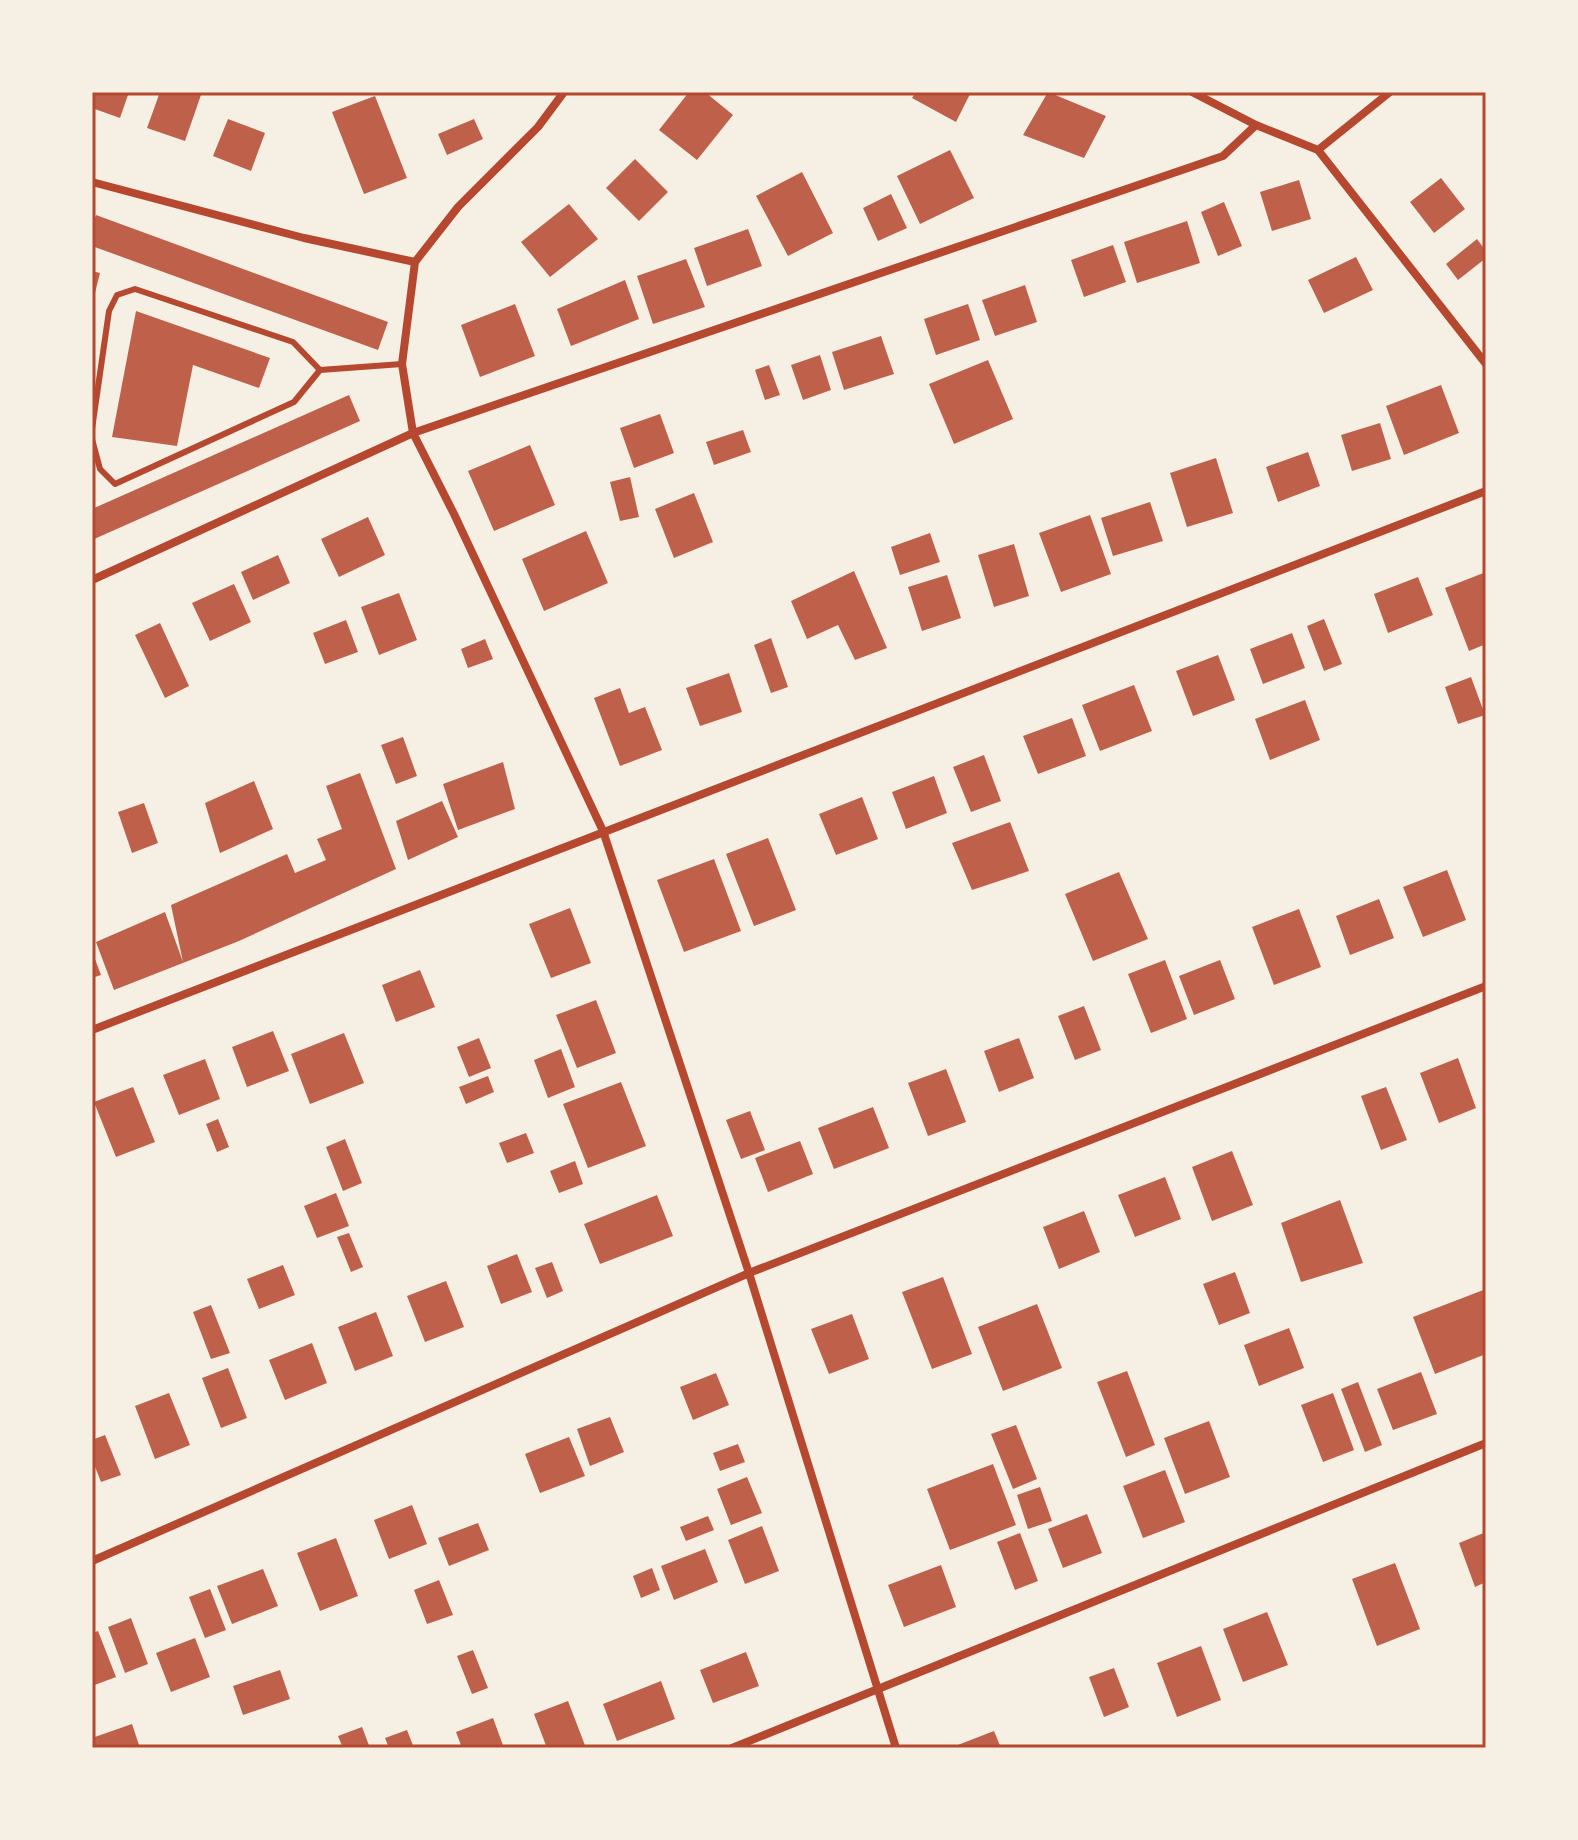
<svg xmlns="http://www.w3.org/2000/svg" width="1578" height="1840" font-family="'Roboto Condensed',sans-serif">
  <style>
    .building { fill: #bf614a }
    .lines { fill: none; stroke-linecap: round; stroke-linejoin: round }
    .service { stroke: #b5482f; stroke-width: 6 }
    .minor { stroke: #b5482f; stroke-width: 8 }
    .neatline { fill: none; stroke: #b5482f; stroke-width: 3 }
  </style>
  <rect width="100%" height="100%" fill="#f6efe4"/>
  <!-- building -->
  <path class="building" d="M 92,92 L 129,92 L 120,118 L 92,108 Z
    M 160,92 L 202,92 L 185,141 L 147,128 Z
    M 689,92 L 705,92 L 733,115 L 697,160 L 659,130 Z
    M 916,92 L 971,92 L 956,122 L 912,98 Z
    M 1048,92 L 1106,116 L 1084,158 L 1023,135 Z
    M 375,96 L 407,178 L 364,194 L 332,112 Z
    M 228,119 L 265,133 L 251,171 L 213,156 Z
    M 474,119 L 483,139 L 447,155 L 438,134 Z
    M 950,150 L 974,198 L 920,224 L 897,176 Z
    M 635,159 L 668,192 L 639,221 L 606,188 Z
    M 802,172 L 833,233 L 788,256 L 756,196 Z
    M 1441,178 L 1465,209 L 1434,233 L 1410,202 Z
    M 1299,180 L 1311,219 L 1272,231 L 1260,192 Z
    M 891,194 L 907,228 L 878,241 L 863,208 Z
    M 1224,202 L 1242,246 L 1218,256 L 1201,212 Z
    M 569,204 L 598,239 L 550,277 L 521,242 Z
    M 96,215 L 388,322 L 378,350 L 92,246 L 92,227 Z
    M 1187,221 L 1200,263 L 1137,283 L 1124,242 Z
    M 748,229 L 762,266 L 707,286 L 694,248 Z
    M 1477,239 L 1486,251 L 1486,258 L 1458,280 L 1446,264 Z
    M 1113,245 L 1126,282 L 1084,297 L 1071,260 Z
    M 1356,257 L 1373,290 L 1324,313 L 1308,280 Z
    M 686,259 L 705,307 L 653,324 L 637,276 Z
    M 92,271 L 100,273 L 93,301 L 92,301 Z
    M 625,280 L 639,319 L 571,346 L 557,309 Z
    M 1025,285 L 1037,322 L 995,336 L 982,300 Z
    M 515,304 L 535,356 L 480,377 L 461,325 Z
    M 968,304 L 980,340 L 936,355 L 924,319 Z
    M 136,311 L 270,358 L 259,388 L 193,365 L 177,446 L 112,437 Z
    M 881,336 L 894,374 L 844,390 L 832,352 Z
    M 820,355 L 831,390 L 803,400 L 791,365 Z
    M 988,360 L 1013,419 L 954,444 L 929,384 Z
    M 769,365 L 780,395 L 765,400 L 755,370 Z
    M 1441,385 L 1459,433 L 1404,455 L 1386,406 Z
    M 349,395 L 360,421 L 92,540 L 92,509 Z
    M 660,414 L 674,453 L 634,468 L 620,428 Z
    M 1380,423 L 1391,459 L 1352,471 L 1341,435 Z
    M 743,430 L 751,452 L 714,465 L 706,442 Z
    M 530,445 L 555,505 L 494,531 L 468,471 Z
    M 1308,452 L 1320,486 L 1278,502 L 1266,467 Z
    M 1216,458 L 1233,513 L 1187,527 L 1170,473 Z
    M 630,477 L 639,517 L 620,521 L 610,482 Z
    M 694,493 L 713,542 L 674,558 L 655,509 Z
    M 1150,502 L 1163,541 L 1113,556 L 1101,518 Z
    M 1090,515 L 1111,574 L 1061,592 L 1039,533 Z
    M 368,517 L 385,555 L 339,577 L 321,539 Z
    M 586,531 L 608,583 L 544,611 L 522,559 Z
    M 930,533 L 940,562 L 900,575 L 891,547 Z
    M 1014,544 L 1029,596 L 994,607 L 978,555 Z
    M 278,555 L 290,583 L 253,600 L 241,572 Z
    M 854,571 L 887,648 L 855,660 L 838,625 L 807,639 L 791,601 Z
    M 1486,572 L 1486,644 L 1469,651 L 1445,588 Z
    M 947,575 L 961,618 L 922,631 L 908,587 Z
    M 1418,577 L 1433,615 L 1388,633 L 1374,594 Z
    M 234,584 L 251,622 L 210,641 L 192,603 Z
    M 399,593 L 417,640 L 379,655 L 361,607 Z
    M 1324,619 L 1342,664 L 1324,671 L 1307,626 Z
    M 346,620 L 358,652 L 325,664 L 313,633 Z
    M 160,623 L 189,686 L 165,698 L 135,635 Z
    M 1292,633 L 1305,668 L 1263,684 L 1250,649 Z
    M 771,638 L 788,687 L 771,693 L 754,645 Z
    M 485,639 L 493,659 L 468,668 L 461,649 Z
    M 1218,655 L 1235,700 L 1193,716 L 1176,671 Z
    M 729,673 L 742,712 L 700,726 L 686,688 Z
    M 1471,677 L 1485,715 L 1458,724 L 1445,687 Z
    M 1134,685 L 1152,731 L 1100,751 L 1082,705 Z
    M 620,688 L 629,713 L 645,707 L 662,750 L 620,766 L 594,698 Z
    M 1305,700 L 1320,740 L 1270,760 L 1255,719 Z
    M 1072,718 L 1086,756 L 1038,774 L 1023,736 Z
    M 403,737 L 417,776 L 396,784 L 381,745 Z
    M 984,755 L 1001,801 L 971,812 L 953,767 Z
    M 503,762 L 515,809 L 458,830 L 443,784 Z
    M 360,773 L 396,869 L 239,941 L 114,990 L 96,942 L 165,912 L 183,962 L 171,905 L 287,854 L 295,873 L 326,860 L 317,839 L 342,829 L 326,786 Z
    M 934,776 L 947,813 L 906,829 L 892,792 Z
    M 254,781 L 273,829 L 220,853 L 205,803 Z
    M 862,797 L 878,839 L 836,855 L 819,814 Z
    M 442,801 L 458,837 L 408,860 L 396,821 Z
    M 144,803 L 158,843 L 132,853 L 118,812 Z
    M 1010,822 L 1029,871 L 972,890 L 952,843 Z
    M 768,838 L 796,910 L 754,926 L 726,854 Z
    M 714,859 L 741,931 L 684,952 L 657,880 Z
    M 1447,870 L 1466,920 L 1423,937 L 1403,887 Z
    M 1119,872 L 1148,939 L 1093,961 L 1065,894 Z
    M 1379,899 L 1394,938 L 1350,955 L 1336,916 Z
    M 570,908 L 591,963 L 551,978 L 529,924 Z
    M 1299,909 L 1321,967 L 1274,985 L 1252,927 Z
    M 92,951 L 101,975 L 92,978 Z
    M 1165,960 L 1187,1019 L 1151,1033 L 1128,974 Z
    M 1220,960 L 1235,999 L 1194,1015 L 1179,976 Z
    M 420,970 L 435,1007 L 396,1022 L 382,985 Z
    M 596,1000 L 616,1053 L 577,1068 L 556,1015 Z
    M 1084,1006 L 1101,1050 L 1075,1060 L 1058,1016 Z
    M 273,1031 L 289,1071 L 247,1087 L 232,1047 Z
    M 344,1033 L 364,1083 L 310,1104 L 291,1054 Z
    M 479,1038 L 491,1068 L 469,1077 L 457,1047 Z
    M 1019,1038 L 1034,1078 L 999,1092 L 984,1051 Z
    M 561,1049 L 575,1087 L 548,1098 L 534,1060 Z
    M 1458,1058 L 1476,1108 L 1439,1123 L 1420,1073 Z
    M 205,1059 L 220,1099 L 179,1115 L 163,1075 Z
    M 946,1069 L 966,1122 L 928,1136 L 908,1083 Z
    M 488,1076 L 494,1092 L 466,1104 L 459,1087 Z
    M 621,1082 L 646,1146 L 588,1168 L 563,1104 Z
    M 133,1087 L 155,1142 L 116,1157 L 94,1102 Z
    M 1386,1087 L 1407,1140 L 1381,1150 L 1361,1096 Z
    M 873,1107 L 889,1148 L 834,1169 L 818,1128 Z
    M 750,1111 L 765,1150 L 741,1159 L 726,1120 Z
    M 218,1119 L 229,1147 L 217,1152 L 206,1124 Z
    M 526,1133 L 534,1153 L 507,1163 L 499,1143 Z
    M 345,1139 L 362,1183 L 343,1191 L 326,1147 Z
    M 800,1141 L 813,1174 L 768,1192 L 755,1158 Z
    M 1232,1151 L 1253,1205 L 1212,1221 L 1192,1167 Z
    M 575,1161 L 583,1184 L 559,1193 L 550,1171 Z
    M 1165,1177 L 1181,1219 L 1135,1237 L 1118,1195 Z
    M 336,1193 L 349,1226 L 317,1238 L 304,1206 Z
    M 657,1195 L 673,1236 L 600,1264 L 584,1224 Z
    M 1340,1200 L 1363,1263 L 1301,1282 L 1281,1223 Z
    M 1084,1211 L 1100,1252 L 1059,1269 L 1043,1227 Z
    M 349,1233 L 363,1267 L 351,1272 L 337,1237 Z
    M 517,1254 L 532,1292 L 501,1304 L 487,1266 Z
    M 552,1262 L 563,1291 L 547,1298 L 535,1268 Z
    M 283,1265 L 295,1295 L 259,1309 L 247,1279 Z
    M 1235,1272 L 1250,1313 L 1219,1325 L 1203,1284 Z
    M 943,1277 L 972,1354 L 932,1369 L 902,1292 Z
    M 446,1281 L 464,1327 L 425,1342 L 407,1296 Z
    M 1486,1289 L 1486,1354 L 1435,1374 L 1413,1317 Z
    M 1037,1304 L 1062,1368 L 1003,1391 L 978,1327 Z
    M 211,1305 L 230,1353 L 211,1359 L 193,1312 Z
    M 376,1312 L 393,1356 L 355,1371 L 338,1327 Z
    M 852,1314 L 869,1359 L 829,1374 L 811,1329 Z
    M 1289,1328 L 1304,1368 L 1259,1386 L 1244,1345 Z
    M 312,1343 L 327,1383 L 285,1400 L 269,1360 Z
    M 228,1368 L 247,1418 L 221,1428 L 202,1378 Z
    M 1127,1371 L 1155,1445 L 1126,1457 L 1097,1382 Z
    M 1421,1372 L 1437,1414 L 1393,1430 L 1377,1389 Z
    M 716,1373 L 729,1405 L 693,1420 L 680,1387 Z
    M 1358,1382 L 1382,1445 L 1365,1452 L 1341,1389 Z
    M 169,1393 L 190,1445 L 155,1459 L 135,1406 Z
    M 1333,1393 L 1354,1450 L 1323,1462 L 1301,1405 Z
    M 610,1417 L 624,1452 L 590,1466 L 577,1429 Z
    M 1209,1421 L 1230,1477 L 1185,1494 L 1164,1438 Z
    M 1016,1425 L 1037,1479 L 1013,1489 L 991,1434 Z
    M 105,1435 L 121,1475 L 101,1482 L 92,1459 L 92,1440 Z
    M 569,1437 L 585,1476 L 540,1493 L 525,1454 Z
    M 738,1444 L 745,1462 L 720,1471 L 713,1453 Z
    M 993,1464 L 1016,1525 L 950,1550 L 927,1489 Z
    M 1165,1470 L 1185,1522 L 1143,1538 L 1123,1486 Z
    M 747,1477 L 762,1513 L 731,1525 L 717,1489 Z
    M 1040,1487 L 1052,1521 L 1028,1529 L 1017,1495 Z
    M 412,1505 L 427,1544 L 389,1559 L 374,1520 Z
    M 1087,1514 L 1102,1553 L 1063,1568 L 1048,1529 Z
    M 708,1516 L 714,1530 L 686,1541 L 680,1527 Z
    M 478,1523 L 489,1550 L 449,1566 L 438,1538 Z
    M 762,1526 L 779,1571 L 745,1584 L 728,1540 Z
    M 1486,1532 L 1486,1582 L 1475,1587 L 1459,1543 Z
    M 1020,1533 L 1038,1581 L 1015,1590 L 997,1542 Z
    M 336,1538 L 358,1596 L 320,1611 L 297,1553 Z
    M 705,1549 L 718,1582 L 674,1600 L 661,1566 Z
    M 1395,1563 L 1420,1629 L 1377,1646 L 1352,1579 Z
    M 941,1565 L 956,1607 L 904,1627 L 888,1585 Z
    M 652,1568 L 660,1590 L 641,1598 L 633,1576 Z
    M 263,1569 L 278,1606 L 232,1624 L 217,1586 Z
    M 439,1580 L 453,1615 L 427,1624 L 414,1590 Z
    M 210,1589 L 226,1630 L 205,1638 L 189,1597 Z
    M 1267,1612 L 1288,1665 L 1243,1682 L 1223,1629 Z
    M 131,1618 L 148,1664 L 125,1673 L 108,1627 Z
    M 98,1631 L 116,1677 L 92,1686 L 92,1633 Z
    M 195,1638 L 210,1677 L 171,1692 L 156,1653 Z
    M 1201,1646 L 1221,1700 L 1177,1717 L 1157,1663 Z
    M 473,1650 L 488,1688 L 472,1694 L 457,1656 Z
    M 746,1652 L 759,1686 L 713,1703 L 700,1670 Z
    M 1114,1668 L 1129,1707 L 1104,1717 L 1089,1677 Z
    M 280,1670 L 290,1699 L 243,1715 L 233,1686 Z
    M 661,1681 L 675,1719 L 617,1741 L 603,1704 Z
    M 568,1701 L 586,1748 L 547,1748 L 534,1714 Z
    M 493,1718 L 504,1748 L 462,1748 L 456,1732 Z
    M 132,1724 L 140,1748 L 92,1748 L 92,1738 Z
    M 362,1727 L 370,1748 L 343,1748 L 338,1736 Z
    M 407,1730 L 414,1748 L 389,1748 L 385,1738 Z
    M 994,1731 L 1001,1748 L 950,1748 Z"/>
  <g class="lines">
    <!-- service -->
    <path class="service" d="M 92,429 L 109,311 L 117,295 L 135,289 L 293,342 L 320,370
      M 92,439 L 100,469 L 115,484 L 294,402 L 320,370 L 402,364"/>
    <!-- minor -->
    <path class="minor" d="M 1192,92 L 1256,125 L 1318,150 L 1486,364
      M 1318,150 L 1390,92
      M 92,182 L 304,238 L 415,262
      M 415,262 L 402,364 L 413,433 L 454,514 L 603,831 L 749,1273 L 896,1748
      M 415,262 L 458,207 L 538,127 L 564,92
      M 92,580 L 413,433 L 1223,156 L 1256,125
      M 92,1030 L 1486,491
      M 92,1561 L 749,1273 L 1486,986
      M 732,1748 L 1486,1443"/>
  </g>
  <!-- border -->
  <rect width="1578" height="1840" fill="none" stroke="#f6efe4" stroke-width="188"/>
  <rect x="94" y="94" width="1390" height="1652" class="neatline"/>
</svg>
